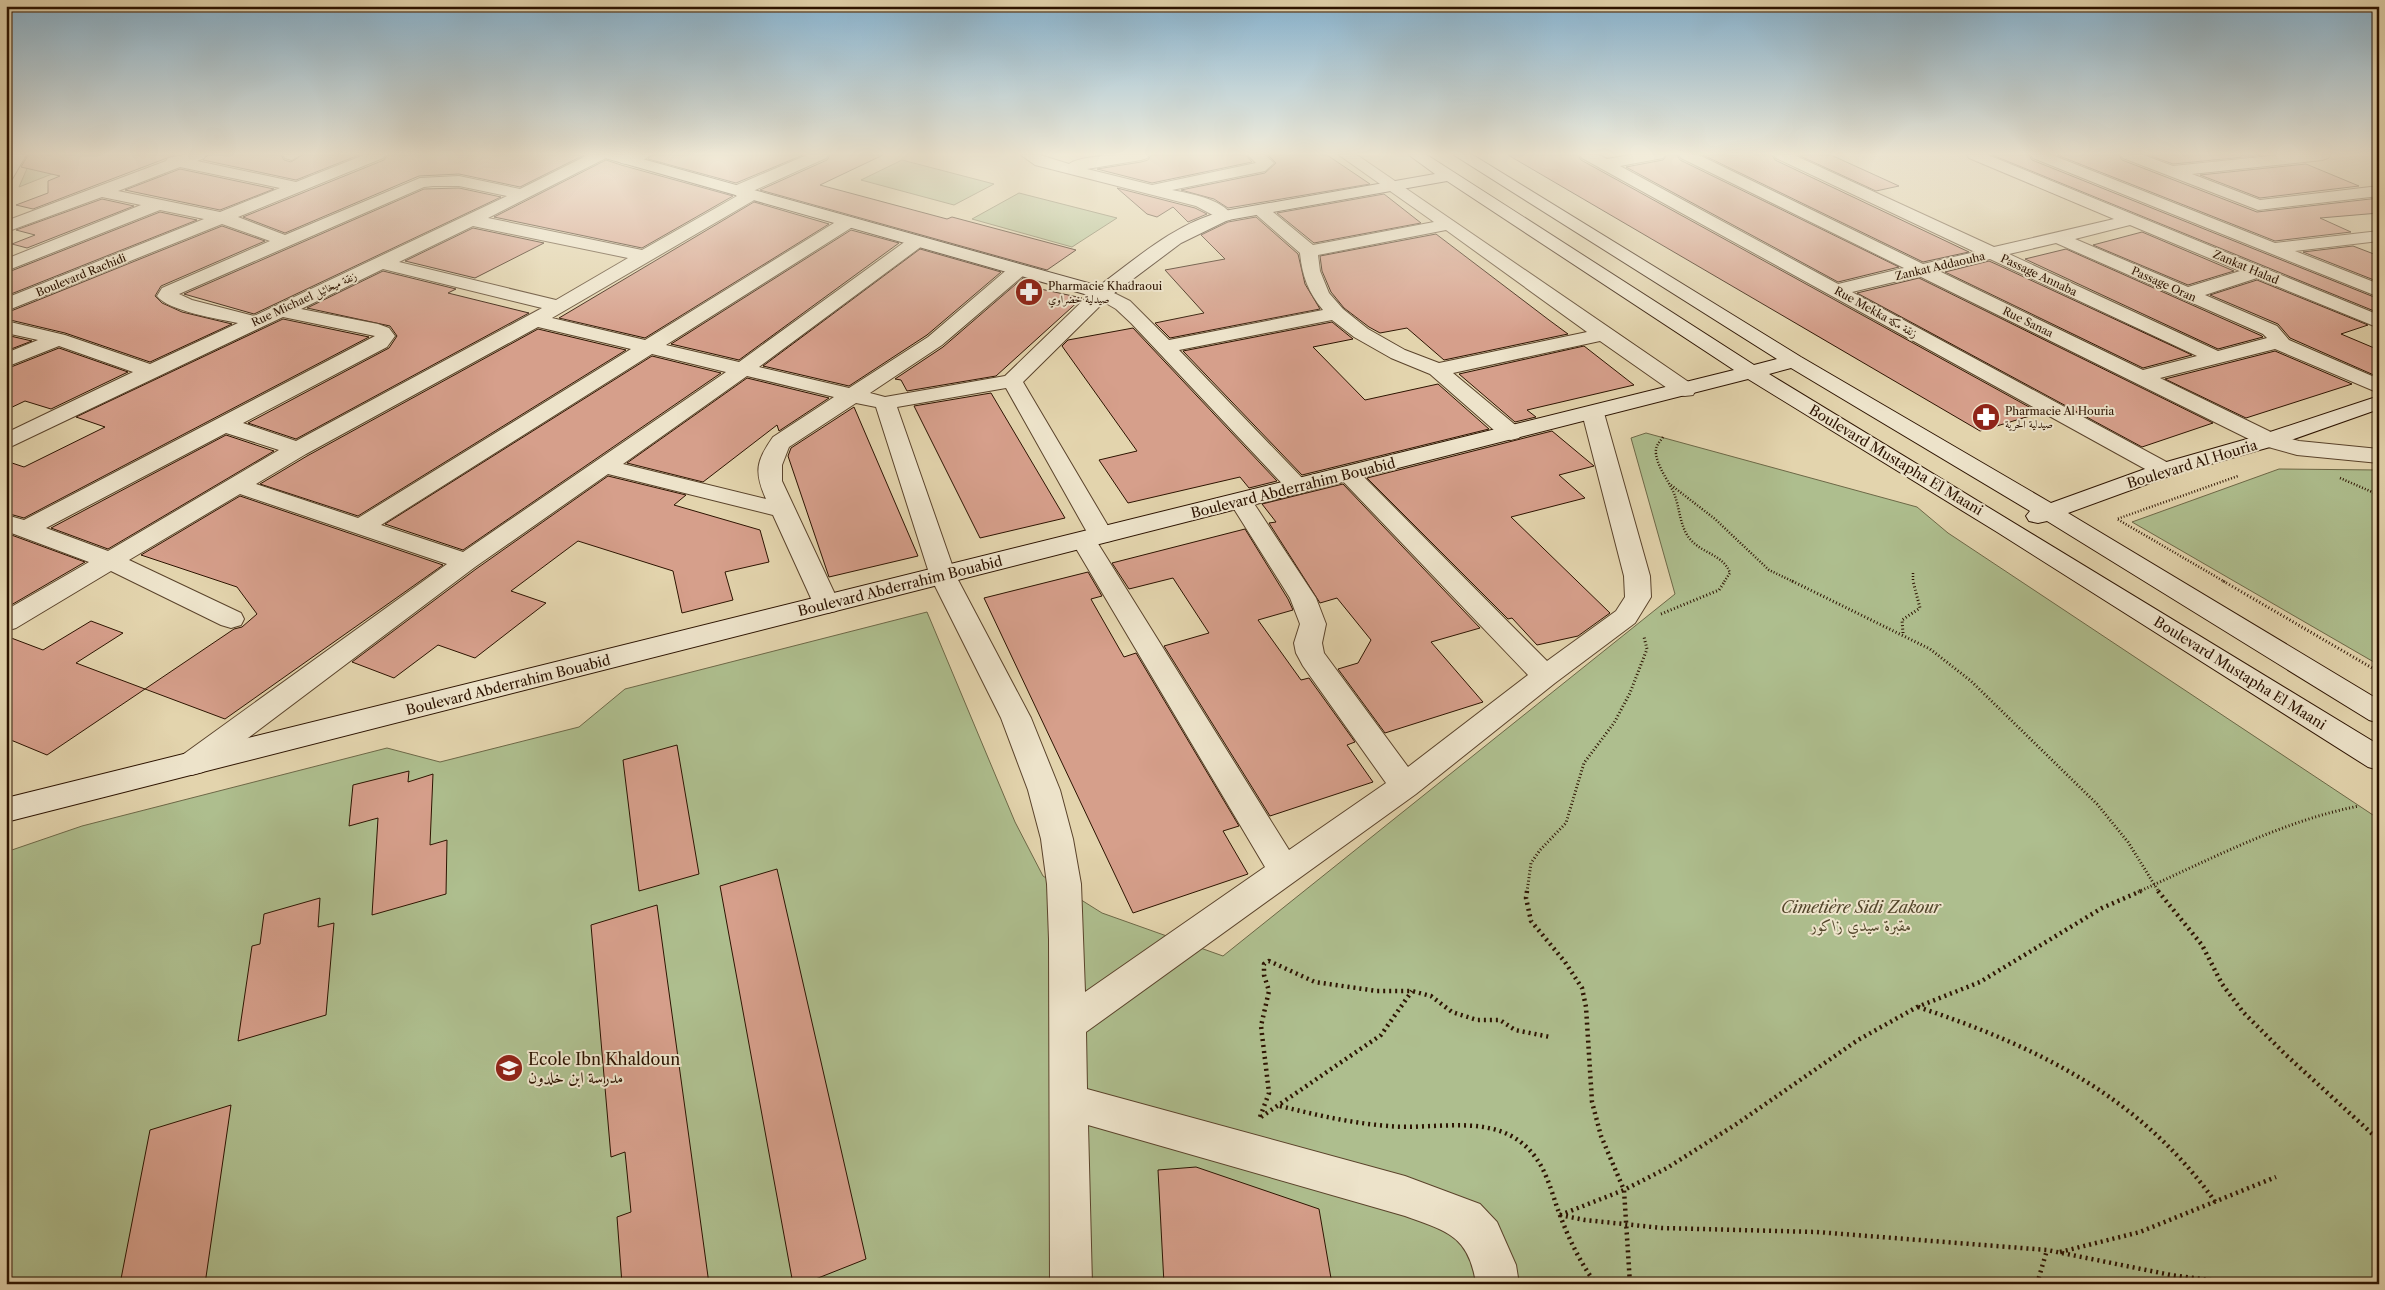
<svg xmlns="http://www.w3.org/2000/svg" width="2385" height="1290" font-family="'Libre Caslon Text',Amiri,serif">
  <style>
    .green { fill: #aebe8e; stroke: #6d6847 }
    .building { fill: #d69f8b; stroke: #2c1300 }
    .lines { fill: none; stroke-linecap: round; stroke-linejoin: round }
    .street-casing { stroke: #5a432b; stroke-width: 2 }
    .secondary-casing { stroke: #2c1300; stroke-width: 2 }
    .path-far2 { stroke: #2c1300; stroke-width: 2.5; stroke-dasharray: 1 2; stroke-linecap: butt }
    .path-far1 { stroke: #2c1300; stroke-width: 3; stroke-dasharray: 1 2.5; stroke-linecap: butt }
    .path { stroke: #2c1300; stroke-width: 4.5; stroke-dasharray: 2 4; stroke-linecap: butt }
    .street { fill: #ede3ca; fill-rule: evenodd }
    .secondary { fill: #ede3ca; fill-rule: evenodd }
    .labels { text-anchor: middle; dominant-baseline: central; stroke-width: 4; stroke-linejoin: round; paint-order: stroke }
    .far-street-label { font-size: 11px; fill: #2c1300; stroke: #ede3ca }
    .far-poi-label { font-size: 11px; fill: #2c1300; stroke: #ede3ca; text-anchor: start }
    .street-label { font-size: 14px; fill: #2c1300; stroke: #ede3ca }
    .near-park-label { font-size: 16px; font-style: italic; fill: #53462b; stroke: #ede3ca }
    .near-poi-label { font-size: 16px; fill: #2c1300; stroke: #ede3ca; text-anchor: start }
  </style>
  <rect width="100%" height="100%" fill="#e3d4ad"/>
  <filter id="stains"><feTurbulence type="fractalNoise" baseFrequency=".004" numOctaves="4"/><feColorMatrix values="0 0 0 0 .2 0 0 0 0 .09 0 0 0 0 .02 0 0 0 .5 -.17"/></filter>
  <radialGradient id="worn" r=".72"><stop offset=".6" stop-color="#630" stop-opacity="0"/><stop offset="1" stop-color="#630" stop-opacity=".3"/></radialGradient>
  <!-- green -->
  <path class="green" d="M 36,155 L 100,155 L 19,187 L 32,157 Z
    M 902,160 L 994,184 L 954,205 L 861,180 Z
    M 1019,193 L 1117,218 L 1072,247 L 972,219 Z
    M 1646,433 L 1917,507 L 1948,533 L 2379,819 L 2379,1284 L 6,1284 L 6,852 L 82,826 L 387,748 L 440,762 L 579,727 L 625,689 L 927,612 L 1015,822 L 1043,876 L 1102,913 L 1223,956 L 1675,594 L 1631,438 Z
    M 2279,469 L 2379,470 L 2379,665 L 2132,522 Z"/>
  <!-- building -->
  <path class="building" d="M 28,155 L 175,155 L 33,209 L 16,205 L 48,193 L 48,181 L 60,176 L 21,167 Z
    M 208,155 L 281,155 L 284,160 L 291,162 L 302,155 L 359,155 L 296,180 L 203,160 Z
    M 387,155 L 584,155 L 520,187 L 459,174 L 419,176 L 285,233 L 243,217 L 384,160 Z
    M 651,155 L 803,155 L 736,183 L 648,159 Z
    M 830,155 L 883,155 L 820,185 L 947,219 L 952,217 L 1076,250 L 1047,270 L 760,190 L 827,160 Z
    M 1151,155 L 1246,155 L 1252,162 L 1152,183 L 1097,169 L 1141,162 L 1148,160 Z
    M 1268,155 L 1327,155 L 1370,184 L 1228,208 L 1214,199 L 1181,190 L 1265,173 L 1276,163 Z
    M 1508,155 L 1578,155 L 1581,160 L 2040,413 L 1980,431 Z
    M 1667,155 L 1677,155 L 1680,160 L 1899,267 L 1838,282 L 1626,167 L 1663,160 Z
    M 1703,155 L 1772,155 L 1775,160 L 1969,252 L 1923,262 Z
    M 1798,155 L 1831,155 L 1899,186 L 1876,191 Z
    M 1992,155 L 2029,155 L 2032,160 L 2379,299 L 2379,313 Z
    M 2057,155 L 2119,155 L 2122,160 L 2257,212 L 2379,198 L 2379,213 L 2320,218 L 2351,232 L 2275,241 Z
    M 2148,155 L 2264,155 L 2173,164 Z
    M 606,160 L 621,165 L 733,196 L 642,248 L 494,217 Z
    M 2306,164 L 2359,186 L 2260,198 L 2200,175 Z
    M 180,169 L 274,189 L 220,210 L 125,190 Z
    M 459,188 L 501,197 L 254,314 L 184,294 L 424,189 Z
    M 1117,188 L 1195,208 L 1207,214 L 1188,222 L 1173,207 L 1157,217 L 1147,214 Z
    M 1384,194 L 1421,223 L 1314,243 L 1277,213 Z
    M 102,199 L 134,206 L 27,248 L 12,244 L 35,235 L 16,230 Z
    M 754,202 L 829,224 L 645,338 L 559,318 Z
    M 160,212 L 197,220 L 6,296 L 6,273 Z
    M 1256,217 L 1298,254 L 1305,284 L 1320,309 L 1170,338 L 1155,323 L 1204,313 L 1165,270 L 1225,259 L 1201,235 L 1228,222 Z
    M 222,226 L 265,241 L 161,286 L 155,296 L 162,303 L 182,312 L 232,324 L 150,362 L 65,333 L 6,319 L 6,313 Z
    M 473,228 L 544,243 L 475,278 L 405,261 Z
    M 851,230 L 899,243 L 739,360 L 671,344 Z
    M 2142,232 L 2234,271 L 2188,285 L 2093,245 Z
    M 1436,234 L 1549,320 L 1568,334 L 1444,360 L 1407,328 L 1380,333 L 1369,327 L 1344,308 L 1331,292 L 1322,271 L 1320,256 Z
    M 2353,246 L 2379,256 L 2379,282 L 2303,252 Z
    M 920,249 L 1001,272 L 927,335 L 849,386 L 763,366 Z
    M 2066,249 L 2262,336 L 2263,337 L 2218,349 L 2025,259 Z
    M 1989,261 L 1998,265 L 2192,355 L 2143,368 L 1945,272 Z
    M 383,271 L 456,289 L 448,293 L 529,313 L 296,439 L 248,423 L 389,348 L 397,336 L 390,326 L 307,308 Z
    M 1023,278 L 1030,281 L 1022,285 L 1082,298 L 996,376 L 907,391 L 901,380 L 895,379 L 943,347 Z
    M 1919,278 L 2213,423 L 2142,447 L 1857,293 Z
    M 2257,280 L 2368,325 L 2341,334 L 2379,350 L 2379,375 L 2376,376 L 2290,338 L 2278,324 L 2210,295 Z
    M 283,319 L 369,337 L 24,518 L 6,513 L 6,461 L 24,467 L 105,427 L 76,417 Z
    M 1332,322 L 1353,339 L 1313,347 L 1365,400 L 1438,384 L 1489,429 L 1302,475 L 1183,351 Z
    M 1133,328 L 1277,481 L 1249,488 L 1240,477 L 1128,503 L 1099,460 L 1137,451 L 1062,346 L 1068,340 Z
    M 538,329 L 626,350 L 358,516 L 260,484 L 307,456 Z
    M 6,335 L 32,341 L 6,351 Z
    M 1584,346 L 1634,385 L 1527,410 L 1536,417 L 1515,422 L 1459,374 Z
    M 59,348 L 128,372 L 51,409 L 25,401 L 6,410 L 6,369 Z
    M 2275,351 L 2352,384 L 2246,418 L 2165,379 Z
    M 652,356 L 721,373 L 463,550 L 385,524 Z
    M 747,378 L 829,398 L 779,431 L 777,425 L 703,482 L 627,463 Z
    M 991,393 L 1065,518 L 980,538 L 914,406 Z
    M 854,407 L 918,556 L 829,577 L 788,456 L 791,448 Z
    M 1552,431 L 1594,466 L 1559,475 L 1585,498 L 1511,517 L 1610,613 L 1578,636 L 1537,645 L 1512,618 L 1508,619 L 1367,478 Z
    M 226,435 L 274,451 L 108,549 L 51,528 Z
    M 608,476 L 686,495 L 674,505 L 760,530 L 769,562 L 725,572 L 733,600 L 682,613 L 673,571 L 578,541 L 511,591 L 546,603 L 475,658 L 438,645 L 394,678 L 352,662 L 476,569 Z
    M 1343,484 L 1480,628 L 1431,642 L 1483,702 L 1385,733 L 1338,669 L 1358,663 L 1371,640 L 1337,598 L 1320,603 L 1269,523 L 1276,522 L 1262,504 Z
    M 240,496 L 443,565 L 225,719 L 145,689 L 47,755 L 6,738 L 6,636 L 43,650 L 91,621 L 123,633 L 76,663 L 145,689 L 234,629 L 242,627 L 257,614 L 237,587 L 141,555 Z
    M 1245,529 L 1288,599 L 1293,610 L 1258,620 L 1301,680 L 1309,678 L 1355,742 L 1347,745 L 1373,782 L 1270,816 L 1164,646 L 1209,633 L 1173,578 L 1129,589 L 1112,563 Z
    M 6,533 L 85,562 L 6,608 Z
    M 1088,572 L 1102,596 L 1091,599 L 1092,601 L 1124,657 L 1136,653 L 1239,826 L 1223,831 L 1248,874 L 1133,913 L 984,598 Z
    M 677,745 L 699,874 L 639,891 L 623,760 Z
    M 409,771 L 408,782 L 433,774 L 430,845 L 447,840 L 446,894 L 372,915 L 378,818 L 349,826 L 353,785 Z
    M 777,869 L 866,1259 L 803,1284 L 793,1284 L 720,886 Z
    M 320,898 L 318,927 L 334,923 L 326,1015 L 238,1041 L 252,946 L 260,944 L 264,914 Z
    M 657,905 L 691,1152 L 709,1284 L 622,1284 L 617,1217 L 631,1212 L 625,1152 L 611,1157 L 591,925 Z
    M 231,1105 L 205,1284 L 120,1284 L 150,1130 Z
    M 1196,1167 L 1319,1209 L 1332,1284 L 1164,1284 L 1158,1170 Z"/>
  <g class="lines">
    <defs>
      <path id="street" d="M 10,155 L 26,155 L 12,179 L 6,181 L 6,162 Z
        M 184,155 L 206,155 L 204,158 L 197,161 L 296,182 L 364,155 L 385,155 L 383,158 L 238,217 L 285,235 L 420,178 L 459,176 L 520,189 L 588,155 L 608,155 L 606,158 L 488,218 L 642,250 L 737,196 L 730,191 L 732,187 L 807,155 L 828,155 L 826,158 L 753,191 L 758,195 L 756,199 L 552,318 L 645,340 L 842,218 L 854,218 L 857,222 L 854,226 L 666,345 L 739,362 L 910,238 L 922,238 L 925,242 L 922,246 L 759,367 L 849,388 L 928,337 L 1010,267 L 1024,267 L 1026,271 L 1024,275 L 942,345 L 870,393 L 885,397 L 1005,376 L 1095,289 L 1102,287 L 1130,301 L 1169,340 L 1323,310 C 1308,292 1302,275 1300,253 L 1252,211 L 1255,207 L 1267,207 L 1313,245 L 1434,222 L 1339,155 L 1357,155 L 1693,385 L 1696,390 L 1693,395 L 1685,396 L 1677,395 L 1600,341 L 1453,373 L 1519,428 L 1522,433 L 1519,438 L 1511,440 L 1503,438 L 1430,374 L 1391,358 L 1354,337 L 1332,320 L 1179,350 L 1306,482 L 1310,487 L 1306,492 L 1298,494 L 1290,492 L 1131,323 L 1116,309 L 1104,302 L 1023,382 L 1114,536 L 1111,541 L 1097,542 L 1289,850 L 1386,783 L 1303,666 L 1296,653 L 1294,643 L 1300,624 L 1290,598 L 1229,501 L 1233,496 L 1241,494 L 1249,496 L 1316,598 L 1326,624 L 1322,643 L 1324,653 L 1408,767 L 1528,675 L 1336,474 L 1340,469 L 1348,467 L 1356,469 L 1547,661 L 1616,611 L 1625,597 L 1624,576 L 1582,413 L 1585,408 L 1593,406 L 1601,408 L 1604,413 L 1650,576 L 1651,597 L 1635,623 L 1555,683 L 1416,794 L 1086,1032 L 1087,1089 L 1405,1176 L 1480,1204 L 1497,1222 L 1516,1265 L 1519,1284 L 1476,1284 C 1469,1235 1446,1231 1405,1216 L 1088,1125 L 1092,1284 L 1050,1284 L 1049,939 L 1047,884 L 1041,839 L 1028,790 L 1001,718 L 930,576 L 876,407 L 856,403 L 789,447 L 782,465 L 782,481 L 840,605 L 836,611 L 827,613 L 818,611 L 814,605 L 773,515 L 608,474 L 475,567 L 203,772 L 192,775 L 181,772 L 177,764 L 181,756 L 447,564 L 240,494 L 129,560 L 241,613 L 244,619 L 241,625 L 231,628 L 221,625 L 111,571 L 16,628 L 6,631 L 6,610 L 89,562 L 6,531 L 6,515 L 24,520 L 375,336 L 283,317 L 6,449 L 6,433 L 133,372 L 59,346 L 6,367 L 6,353 L 38,340 L 6,333 L 6,321 L 65,335 L 150,364 L 238,323 C 219,319 168,311 157,296 L 162,288 L 270,241 L 222,224 L 6,311 L 6,298 L 204,219 L 160,210 L 6,271 L 6,259 L 141,205 L 102,197 L 6,232 L 6,221 L 166,161 L 168,158 ZM 180,167 L 280,188 L 220,212 L 118,191 ZM 433,186 L 459,186 L 507,196 L 254,316 L 192,300 L 179,294 L 424,187 ZM 473,226 L 628,258 L 556,300 L 399,262 ZM 1446,230 L 1587,332 L 1439,363 L 1405,350 L 1368,329 L 1343,309 L 1329,293 L 1320,271 L 1318,255 ZM 383,269 L 542,308 L 296,441 L 243,423 L 387,347 L 395,336 L 389,328 L 378,324 L 301,309 ZM 538,327 L 631,349 L 358,518 L 256,484 L 306,454 ZM 652,354 L 726,372 L 463,552 L 381,525 ZM 747,376 L 834,397 L 773,437 C 756,461 754,472 766,499 L 623,464 ZM 1006,388 L 1088,534 L 1074,535 L 1071,540 L 1265,867 L 1085,992 L 1081,884 L 1073,839 L 1060,790 L 1031,718 L 956,576 L 897,407 ZM 226,433 L 279,450 L 108,551 L 46,528 Z
        M 283,155 L 300,155 L 292,160 L 285,158 Z
        M 627,155 L 649,155 C 644,162 630,165 621,163 L 619,160 Z
        M 1021,155 L 1040,155 L 1069,164 C 1083,154 1130,155 1149,155 L 1147,158 L 1141,160 L 1087,169 L 1152,185 L 1256,163 L 1248,155 L 1265,155 L 1274,163 L 1265,171 L 1172,190 C 1191,194 1220,198 1233,216 L 1230,220 L 1224,221 L 1196,206 L 1035,165 Z
        M 1580,155 L 1599,155 L 1607,159 L 1631,155 L 1665,155 L 1663,158 L 1620,166 L 1838,284 L 1904,268 L 1681,158 L 1679,155 L 1699,155 L 1923,264 L 1975,252 L 1776,158 L 1774,155 L 1794,155 L 1994,247 L 2114,219 L 1969,158 L 1967,155 L 1988,155 L 2379,315 L 2379,328 L 2257,278 L 2205,295 L 2277,326 L 2289,340 L 2379,379 L 2379,393 L 2275,349 L 2160,378 L 2277,435 L 2299,441 L 2379,449 L 2379,463 L 2297,455 L 2261,445 L 1919,276 L 1852,292 L 2172,465 L 2176,470 L 2172,475 L 2164,477 L 2156,475 L 1582,158 ZM 2130,225 L 2240,271 L 2188,287 L 2075,239 ZM 2056,243 L 2263,334 L 2267,338 L 2218,351 L 2009,254 ZM 1990,259 L 2197,356 L 2143,370 L 1939,271 Z
        M 2031,155 L 2052,155 L 2275,243 L 2379,231 L 2379,241 L 2295,251 L 2379,284 L 2379,297 L 2033,158 Z
        M 2121,155 L 2143,155 L 2173,166 L 2280,155 L 2330,155 L 2328,158 L 2322,160 L 2192,174 L 2260,200 L 2379,186 L 2379,196 L 2258,210 L 2123,158 Z"/>
      <path id="secondary" d="M 603,155 L 628,155 L 1099,286 C 1138,257 1176,223 1224,211 L 1435,174 L 1409,155 L 1427,155 L 1754,365 L 1777,359 L 1454,155 L 1473,155 L 1801,357 L 2051,503 L 2156,465 L 2261,435 L 2379,396 L 2379,409 L 2277,445 L 2172,475 L 2068,513 L 2379,700 L 2379,723 L 2369,720 L 2047,521 L 2038,523 L 2029,521 L 2026,516 L 2030,511 L 1791,368 L 1769,374 L 2379,745 L 2379,770 L 2368,767 L 1997,532 L 1748,379 L 6,822 L 6,798 L 1734,370 L 1447,181 L 1228,220 L 1181,243 L 1109,297 L 1102,299 L 605,158 Z"/>
    </defs>
    <!-- street casing -->
    <use href="#street" class="street-casing"/>
    <!-- secondary casing -->
    <use href="#secondary" class="secondary-casing"/>
    <!-- path-far2 -->
    <path class="path-far2" d="M 1663,437 C 1659,443 1655,446 1656,454 C 1658,469 1670,482 1675,496 C 1680,510 1680,527 1690,539 C 1701,553 1724,555 1730,573 L 1724,582
      M 2340,478 L 2379,495
      M 1671,485 L 1715,519 L 1769,570 L 1794,582
      M 1913,573 L 1913,582
      M 2225,582 L 2117,519 L 2238,476"/>
    <!-- path-far1 -->
    <path class="path-far1" d="M 1792,581 L 1930,649 L 1971,681 L 2097,804 L 2128,842 L 2159,892
      M 2223,581 L 2379,672
      M 1661,614 L 1719,590 L 1725,581
      M 1903,633 L 1902,620 L 1920,608 L 1913,581
      M 1527,892 L 1531,863 L 1540,850 L 1566,823 L 1584,763 L 1614,723 L 1630,693 L 1647,649 L 1644,637
      M 2138,892 C 2209,860 2282,821 2359,806"/>
    <!-- path -->
    <path class="path" d="M 1527,891 L 1526,898 L 1531,921 L 1565,962 L 1582,988 L 1586,1007 L 1592,1102 L 1601,1136 L 1624,1190 L 1630,1284
      M 2158,891 L 2202,945 L 2222,984 L 2243,1012 L 2286,1055 L 2379,1140
      M 1918,1007 C 2038,1047 2141,1097 2216,1203
      M 1280,1106 C 1316,1115 1351,1123 1388,1126 C 1438,1131 1501,1109 1536,1158 C 1547,1173 1552,1193 1558,1210 C 1568,1237 1579,1261 1596,1284
      M 1260,1117 L 1269,1093 L 1261,1026 L 1269,991 L 1264,975 L 1264,964 L 1269,961 L 1315,982 L 1377,991 L 1412,991 L 1431,996 L 1452,1012 L 1477,1020 L 1500,1020 L 1515,1030 L 1550,1037
      M 1261,1117 L 1381,1035 L 1412,991
      M 1560,1215 L 1624,1190 L 1667,1168 L 1738,1123 L 1858,1040 L 1917,1007 L 1980,982 L 2102,908 L 2141,891
      M 1560,1215 L 1585,1220 L 1662,1228 L 1817,1232 L 2047,1250 L 2171,1275 L 2242,1284
      M 2060,1252 L 2140,1232 L 2276,1177
      M 2037,1284 L 2047,1250
      M 2344,1284 L 2371,1280"/>
    <!-- street -->
    <use href="#street" class="street"/>
    <!-- secondary -->
    <use href="#secondary" class="secondary"/>
  </g>
  <!-- sky -->
  <linearGradient id="sky" x2="0" y2="1"><stop stop-color="#87b5d3"/><stop offset="0.46" stop-color="#f2ecda"/><stop offset="1" stop-color="#f2ecda" stop-opacity="0"/></linearGradient>
  <rect width="2385" height="335" fill="url(#sky)"/>
  <!-- icons -->
  <defs>
    <symbol id="pharmacy-disc" viewBox="-11 -11 22 22"><circle r="9.5" fill="#8f2418" stroke="#ede3ca"/><path d="M-2-6h4v4h4v4h-4v4h-4v-4h-4v-4h4Z" fill="#fff"/></symbol>
    <symbol id="school-disc" viewBox="-11 -11 22 22"><circle r="9.5" fill="#8f2418" stroke="#ede3ca"/><path d="M0-5L7-2L0 1L-7-2ZM-4 1L0 2.5L4 1V4Q0 6-4 4Z" fill="#fff"/></symbol>
  </defs>
  <g fill-rule="evenodd">
    <use href="#pharmacy-disc" x="1013" y="276" width="32" height="32"/>
    <use href="#pharmacy-disc" x="1970" y="401" width="32" height="32"/>
    <use href="#school-disc" x="493" y="1052" width="32" height="32"/>
  </g>
  <g class="labels">
    <!-- far-street labels -->
    <g class="far-street-label">
      <text transform="translate(1940 266) rotate(-13)">Zankat Addaouha</text>
      <text transform="translate(2246 267) rotate(23)">Zankat Halad</text>
      <text transform="translate(81 275) rotate(-22)">Boulevard Rachidi</text>
      <text transform="translate(2039 275) rotate(25)">Passage Annaba</text>
      <text transform="translate(2164 284) rotate(24)">Passage Oran</text>
      <text transform="translate(304 299) rotate(-25)">Rue Michael زنقة ميخائيل</text>
      <text transform="translate(1876 312) rotate(29)">Rue Mekka زنقة مكة</text>
      <text transform="translate(2028 322) rotate(26)">Rue Sanaa</text>
    </g>
    <!-- far-poi labels -->
    <g class="far-poi-label">
      <text x="1048" y="286">Pharmacie Khadraoui<tspan x="1048" dy="13">صيدلية خضراوي</tspan></text>
      <text x="2005" y="411">Pharmacie Al Houria<tspan x="2005" dy="13">صيدلية الحرية</tspan></text>
    </g>
    <!-- street labels -->
    <g class="street-label">
      <text transform="translate(1896 460) rotate(31)">Boulevard Mustapha El Maani</text>
      <text transform="translate(2192 464) rotate(-17)">Boulevard Al Houria</text>
      <text transform="translate(1293 488) rotate(-14)">Boulevard Abderrahim Bouabid</text>
      <text transform="translate(900 586) rotate(-14)">Boulevard Abderrahim Bouabid</text>
      <text transform="translate(2240 673) rotate(32)">Boulevard Mustapha El Maani</text>
      <text transform="translate(508 685) rotate(-14)">Boulevard Abderrahim Bouabid</text>
    </g>
    <!-- near-park labels -->
    <g class="near-park-label">
      <text x="1861" y="907">Cimetière Sidi Zakour<tspan x="1861" dy="18">مقبرة سيدي زاكور</tspan></text>
    </g>
    <!-- near-poi labels -->
    <g class="near-poi-label">
      <text x="528" y="1059">Ecole Ibn Khaldoun<tspan x="528" dy="18">مدرسة ابن خلدون</tspan></text>
    </g>
  </g>
  <!-- margin -->
  <rect width="2385" height="1290" fill="none" stroke="#e3d4ad" stroke-width="25"/>
  <rect x="8" y="8" width="2370" height="1275" fill="none" stroke="#2c1300" stroke-width="2.5"/>
  <rect x="12" y="12" width="2360" height="1265" fill="none" stroke="#2c1300"/>
  <rect width="100%" height="100%" filter="url(#stains)"/>
  <rect width="100%" height="100%" fill="url(#worn)"/>
</svg>
